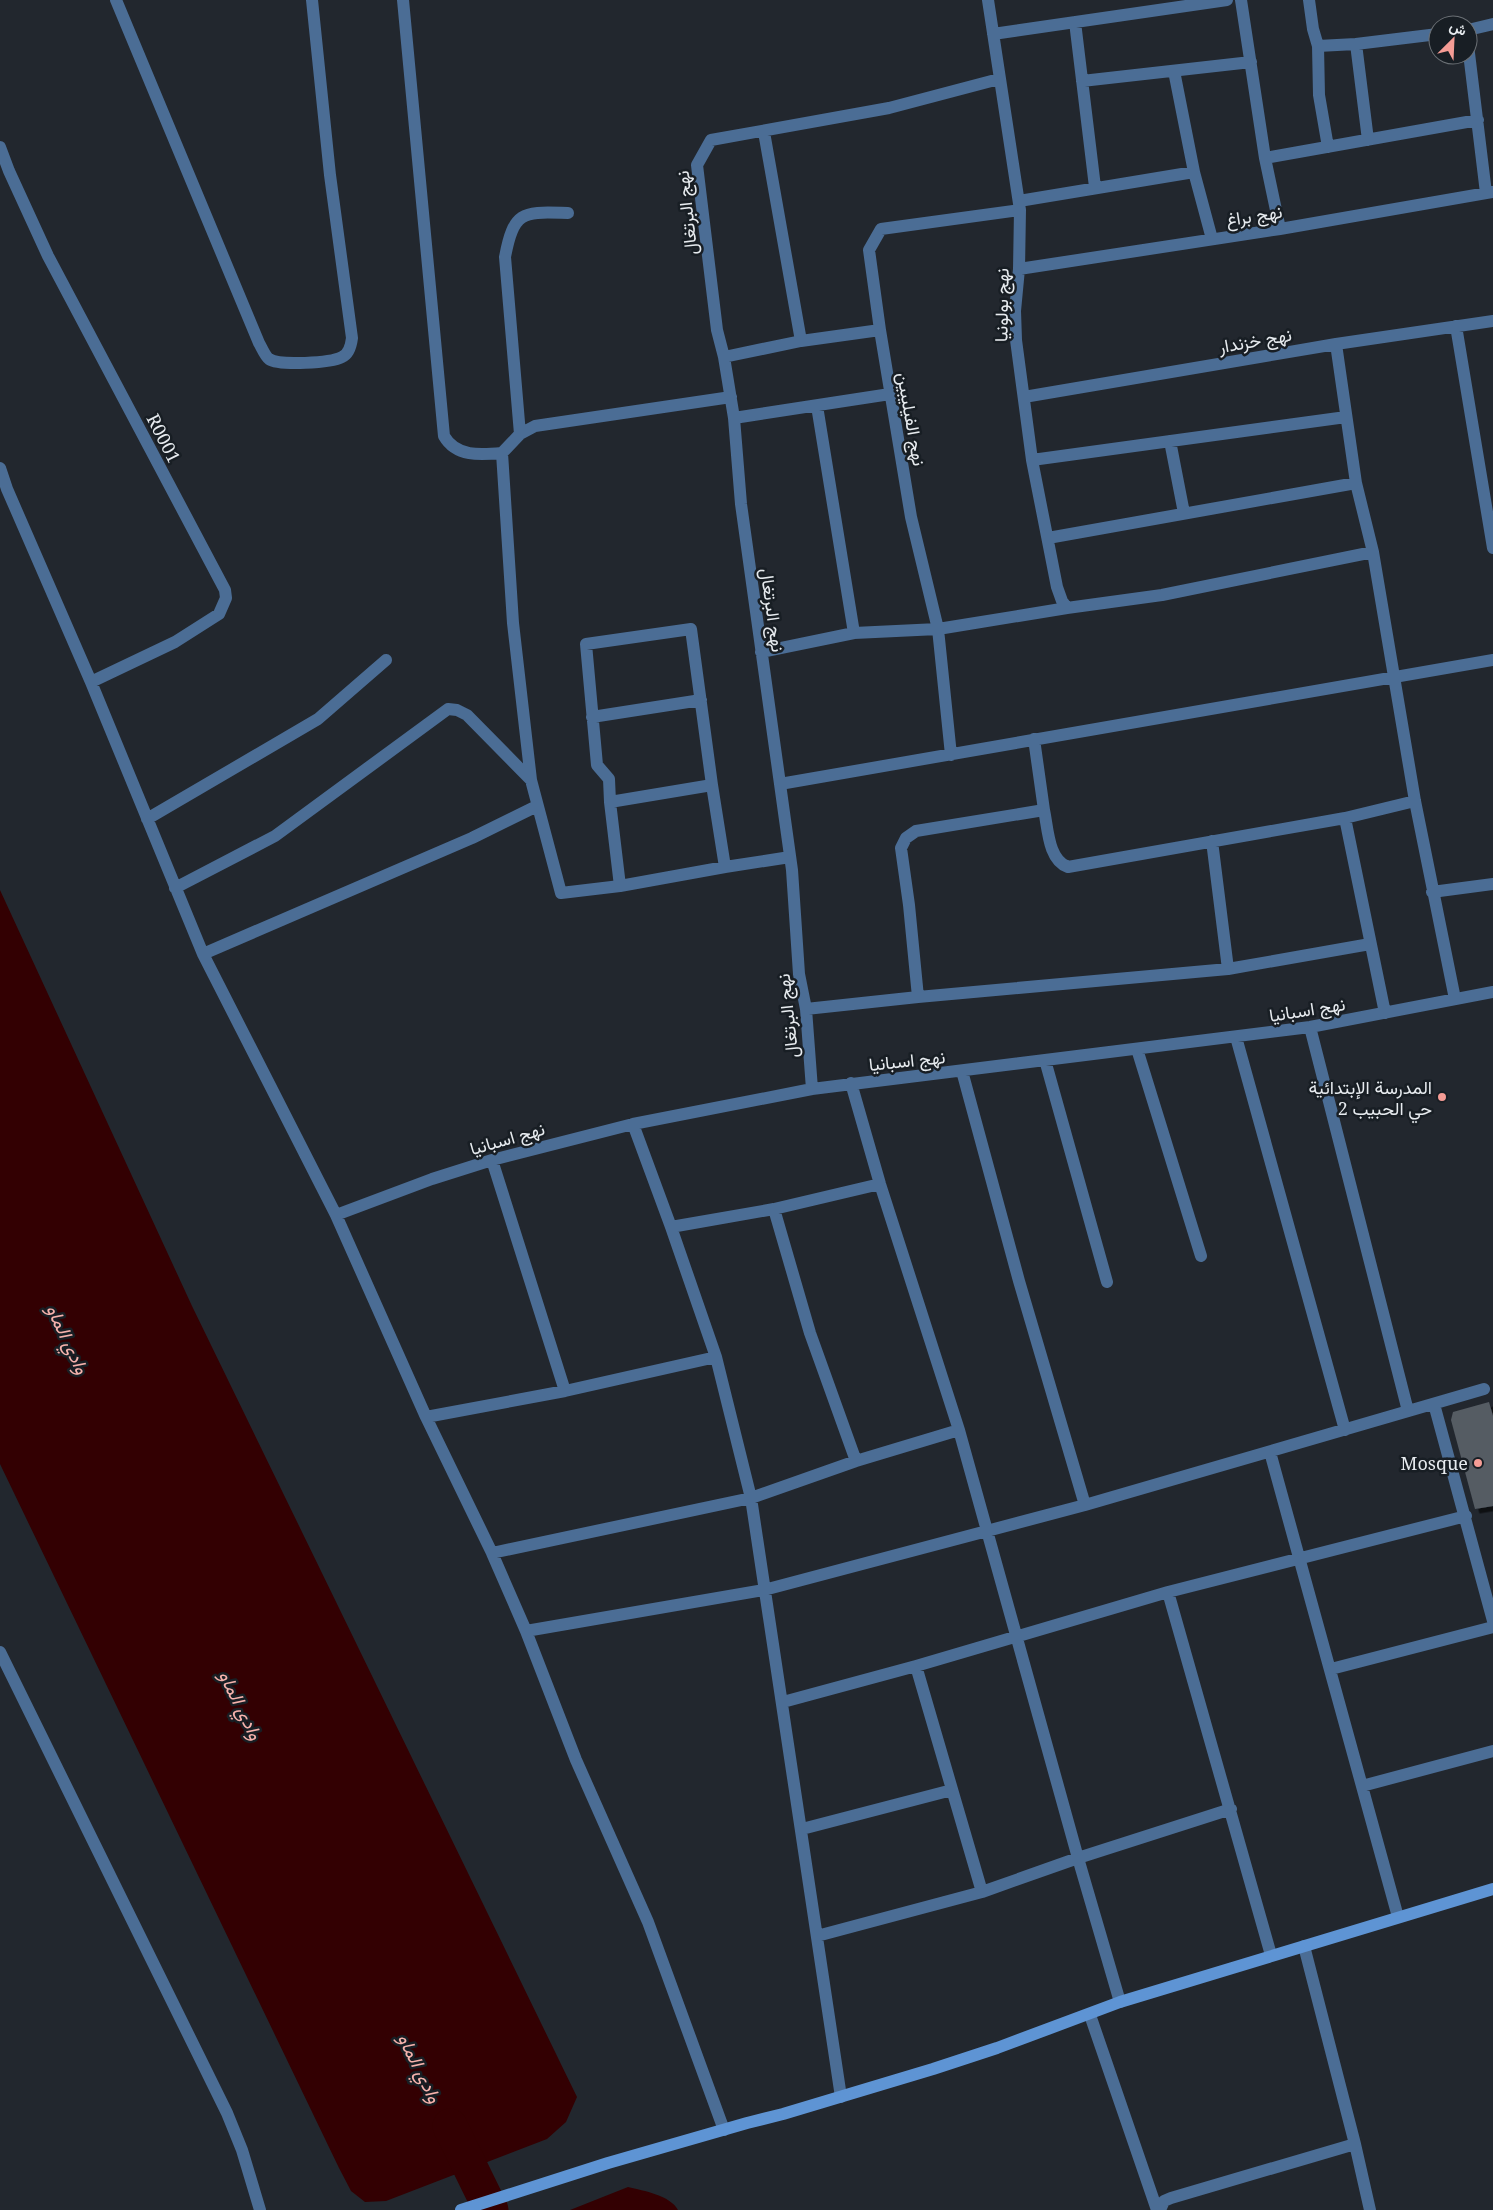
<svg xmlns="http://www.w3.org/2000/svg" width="1493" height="2210" font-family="'Noto Serif',Vazirmatn,serif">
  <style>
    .water { fill: #330002 }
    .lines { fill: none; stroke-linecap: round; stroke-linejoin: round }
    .river { stroke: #330002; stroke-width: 35 }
    .building { fill: #555c63; filter: url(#shadow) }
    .street { stroke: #4b6d95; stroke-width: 12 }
    .secondary { stroke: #5e94d4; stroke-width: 12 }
    .poi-dot { fill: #f59c95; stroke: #181e24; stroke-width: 2 }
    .labels { text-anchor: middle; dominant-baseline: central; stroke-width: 5; stroke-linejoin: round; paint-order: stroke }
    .street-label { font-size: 18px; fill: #e7ebef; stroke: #181e24 }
    .poi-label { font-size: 18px; fill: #e7ebef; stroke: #181e24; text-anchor: end }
    .water-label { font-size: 19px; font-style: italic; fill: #f6b2ac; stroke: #181e24 }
  </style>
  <defs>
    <filter id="shadow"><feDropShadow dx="4.5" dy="4.5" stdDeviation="0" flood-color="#0009"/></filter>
  </defs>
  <rect width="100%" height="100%" fill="#22272e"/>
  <!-- water -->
  <path class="water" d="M 0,890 L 192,1306 L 577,2097 L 566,2122 L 547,2139 L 386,2201 L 365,2202 L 351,2191 L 339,2168 L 0,1464 Z
    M 628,2187 C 644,2191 670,2195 678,2210 L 570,2210 Z"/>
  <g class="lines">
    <!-- river -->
    <path class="river" d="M 450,2126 L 491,2210"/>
  </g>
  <!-- building -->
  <path class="building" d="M 1489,1402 L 1493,1416 L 1493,1506 L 1475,1509 L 1451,1420 L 1453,1412 Z"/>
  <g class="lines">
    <!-- street -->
    <path class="street" d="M 116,0 L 259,343 C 262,348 265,356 269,359 C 279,366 331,363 342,357 C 349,354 351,346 352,338 L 330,175 L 312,0
      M 403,0 L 444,436 C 456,457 480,455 502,453
      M 988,0 L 1020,210 L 1019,269 L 1015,311 L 1016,340 L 1032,460 L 1057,587 L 1062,601 L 1067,608
      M 1241,0 L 1265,158 L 1280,229
      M 1309,0 L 1313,29 L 1318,46 L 1356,44 L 1438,34
      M 1075,22 L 1095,187
      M 1468,30 L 1493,24
      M 993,34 L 1227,0
      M 1356,44 L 1368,140
      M 1468,45 L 1486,193
      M 1318,46 L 1319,95 L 1328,147
      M 1174,71 L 1194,172
      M 1082,81 L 1251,62
      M 764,132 L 801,341
      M 0,147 L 9,171 L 48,256 L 225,590 L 226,598 L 219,614 L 175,642 L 91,682
      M 1265,158 L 1478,120
      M 1019,201 L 1194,172 L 1212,239
      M 1019,269 L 1280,229 L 1493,192
      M 1456,326 L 1493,548
      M 1336,344 L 1356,483 L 1373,552 L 1415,801 L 1455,999
      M 724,357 L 801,341 L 880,330
      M 1024,397 L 1336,344 L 1493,321
      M 817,406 L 854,633
      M 734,418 L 890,394
      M 520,434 L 505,257 C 514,209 524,212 568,213
      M 1170,441 L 1184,513
      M 1032,460 L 1346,417
      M 0,468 L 7,489 L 91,682 L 203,954 L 336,1215 L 426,1417 L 492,1553 L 526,1631 L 576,1760 L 648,1922 L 724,2130
      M 1048,538 L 1356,483
      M 761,652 L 854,633 L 938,629 L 1067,608 L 1162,595 L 1373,552
      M 592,717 L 701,700
      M 951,755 L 938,629 L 911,517 L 880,330 L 869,250 L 881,229 L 1020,210
      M 780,784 L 1493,660
      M 610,802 L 609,779 L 597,765 L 586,644 L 691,629 L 712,785
      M 1044,810 C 1048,828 1048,860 1068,867 L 1345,818 L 1415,801
      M 1345,818 L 1385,1013
      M 147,819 L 318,719 L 386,660
      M 1212,841 L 1228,969
      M 725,867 L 790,857
      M 620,886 L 725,867 L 712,785 L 610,802 L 620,886 L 561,893 L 531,780 L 513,623 L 502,453 L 520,434 L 535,426 L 731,397
      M 175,888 L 275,836 L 448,709 L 457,710 L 467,715 L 531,780
      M 1432,892 L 1493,884
      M 203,954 L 472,838 L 537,806
      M 918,997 L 1228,969 L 1370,944
      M 806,1009 L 918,997 L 909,905 L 901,848 L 906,838 L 916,831 L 1044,810 L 1034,739
      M 1310,1027 L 1408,1411
      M 1236,1037 L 1345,1430
      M 1137,1049 L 1201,1256
      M 1045,1060 L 1107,1282
      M 962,1071 L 1019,1281 L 1085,1505
      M 851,1083 L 880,1184 L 959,1430 L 1078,1858 L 1120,2002
      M 812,1089 L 806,1009 L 799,974 L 792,870 L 741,504 L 734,418 L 724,357 L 717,330 L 697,165 L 711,140 L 889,108 L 999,79
      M 633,1124 L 671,1227 L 716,1357 L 751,1498 L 841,2097
      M 492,1160 L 565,1391
      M 774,1209 L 810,1333 L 856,1461
      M 336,1215 L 432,1179 L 492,1160 L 633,1124 L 812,1089 L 1310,1027 L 1493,992
      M 671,1227 L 774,1209 L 880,1184
      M 1434,1404 L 1493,1621
      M 426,1417 L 565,1391 L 716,1357
      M 1270,1452 L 1398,1917
      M 492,1553 L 751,1498 L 856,1461 L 959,1430
      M 1168,1592 L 1271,1955
      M 526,1631 L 764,1590 L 1085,1505 L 1484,1389
      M 0,1652 L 227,2113 L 242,2150 L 260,2210
      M 916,1666 L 982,1892
      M 1331,1669 L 1493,1627
      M 783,1702 L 916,1666 L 1168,1592 L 1466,1516
      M 1362,1786 L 1493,1751
      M 802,1829 L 952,1790
      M 817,1936 L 982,1892 L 1078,1858 L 1231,1809
      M 1304,1946 L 1355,2144 L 1370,2210
      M 1090,2015 L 1157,2210
      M 1160,2210 L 1164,2201 L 1171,2198 L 1355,2144"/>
    <!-- secondary -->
    <path class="secondary" d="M 461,2210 L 608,2163 L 747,2123 L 783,2114 L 933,2069 L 997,2048 L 1120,2002 L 1493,1889"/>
  </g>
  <!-- markers -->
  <g class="poi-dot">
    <circle cx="1442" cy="1097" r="5"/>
    <circle cx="1478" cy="1463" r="5"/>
  </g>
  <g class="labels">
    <!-- street labels -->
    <g class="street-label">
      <text transform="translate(686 213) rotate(-96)">نهج البرتغال</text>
      <text transform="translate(1254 215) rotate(-9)">نهج براغ</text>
      <text transform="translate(1001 305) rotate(-89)">نهج بولونيا</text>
      <text transform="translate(1255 340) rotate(-10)">نهج خزندار</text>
      <text transform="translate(912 419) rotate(80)">نهج الفيليبين</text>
      <text transform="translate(164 438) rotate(63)">R0001</text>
      <text transform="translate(773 610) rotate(82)">نهج البرتغال</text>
      <text transform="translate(1307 1009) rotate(-9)">نهج اسبانيا</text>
      <text transform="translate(787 1016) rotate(-96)">نهج البرتغال</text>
      <text transform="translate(907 1060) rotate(-6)">نهج اسبانيا</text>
      <text transform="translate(507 1138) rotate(-16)">نهج اسبانيا</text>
    </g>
    <!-- poi labels -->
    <g class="poi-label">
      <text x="1432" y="1087">المدرسة الإبتدائية<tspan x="1432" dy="21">حي الحبيب 2</tspan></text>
      <text x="1468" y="1463">Mosque</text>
    </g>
    <!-- water labels -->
    <g class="water-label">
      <text transform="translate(68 1339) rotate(65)">وادي الماو</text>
      <text transform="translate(241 1705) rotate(64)">وادي الماو</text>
      <text transform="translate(420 2068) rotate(64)">وادي الماو</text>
    </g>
  </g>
  <!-- north arrow -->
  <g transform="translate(1453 40) rotate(24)"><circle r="24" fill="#181e24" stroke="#6b7075"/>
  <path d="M0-4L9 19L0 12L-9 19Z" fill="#f59c95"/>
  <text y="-8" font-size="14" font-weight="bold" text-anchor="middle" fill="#e7ebef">ش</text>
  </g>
</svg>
